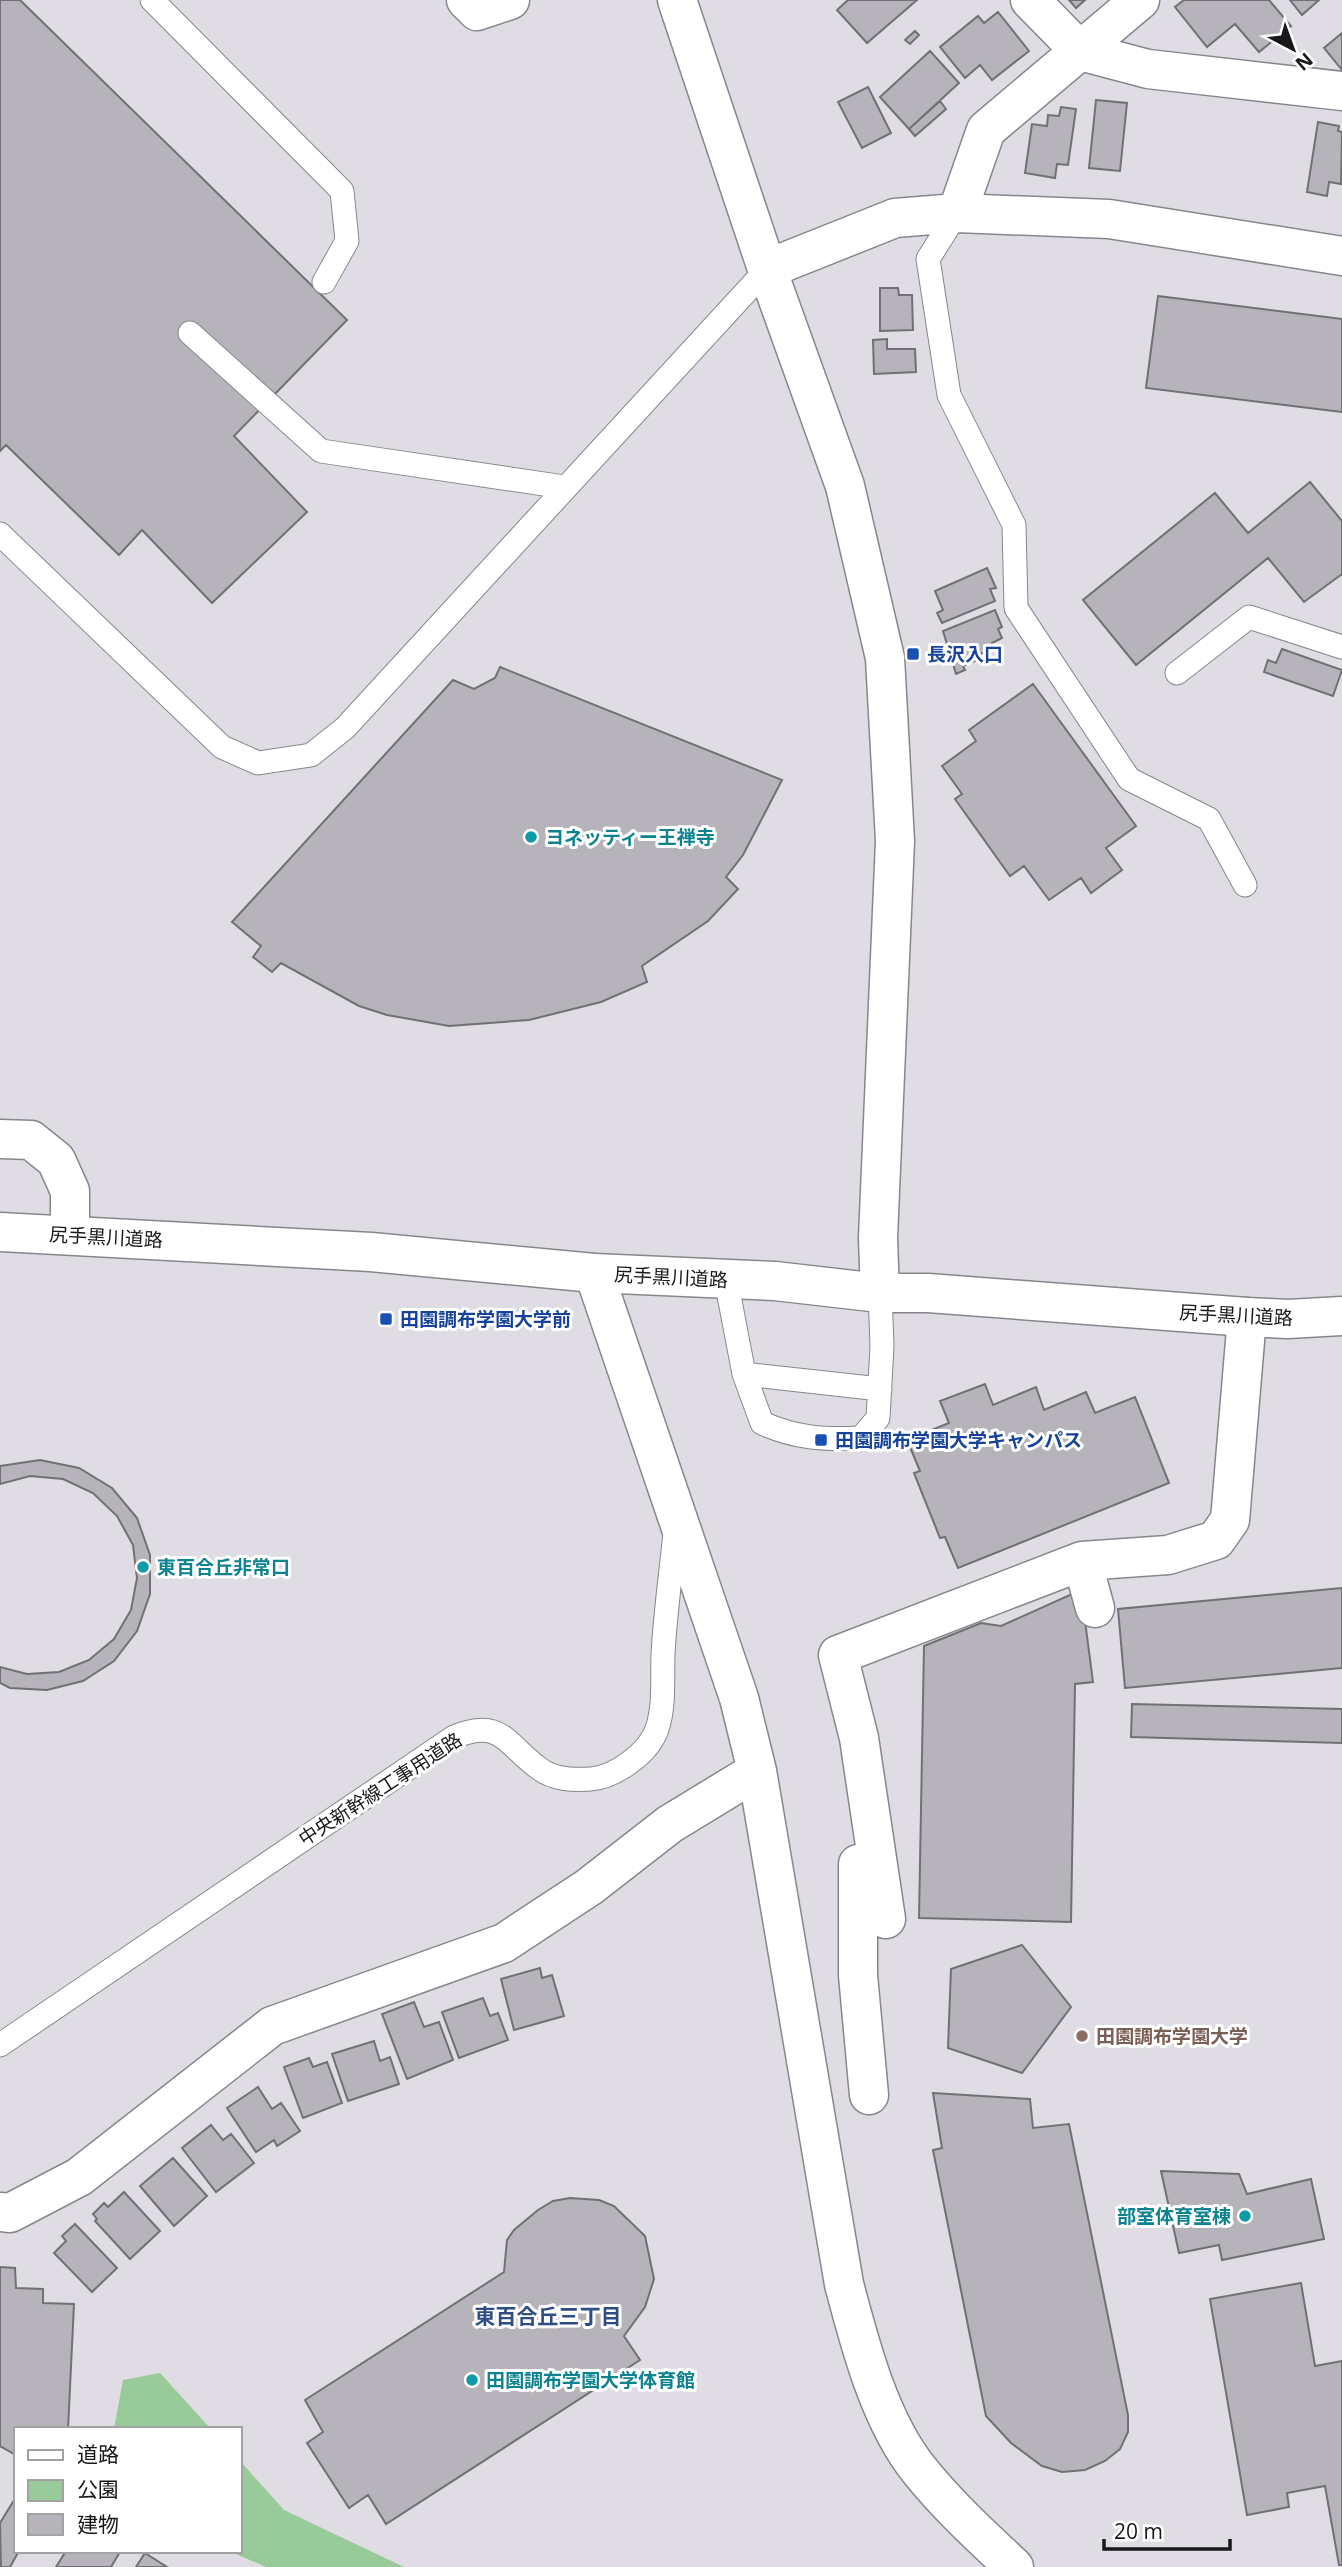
<svg xmlns="http://www.w3.org/2000/svg" width="1342" height="2567" font-family="'Open Sans','Noto Sans JP',sans-serif">
  <style>
    .green { fill: #99cb9a }
    .building { fill: #b6b4ba; stroke: #727076; stroke-width: 2 }
    .lines { fill: none; stroke-linecap: round; stroke-linejoin: round }
    .lane-casing { stroke: #88868c; stroke-width: 25 }
    .street-casing { stroke: #88868c; stroke-width: 41 }
    .secondary-casing { stroke: #88868c; stroke-width: 41 }
    .primary-casing { stroke: #88868c; stroke-width: 41 }
    .lane { stroke: #fff; stroke-width: 23 }
    .street { stroke: #fff; stroke-width: 38 }
    .secondary { stroke: #fff; stroke-width: 38 }
    .primary { stroke: #fff; stroke-width: 38 }
    .transit-dot { fill: #1a4fb4; stroke: #fff; stroke-width: 2.5 }
    .culture-dot { fill: #0f9aa8; stroke: #fff; stroke-width: 2.5 }
    .education-dot { fill: #8d6e63; stroke: #fff; stroke-width: 2.5 }
    .labels { text-anchor: middle; dominant-baseline: central; stroke-width: 6; stroke-linejoin: round; paint-order: stroke }
    .transit-label { font-size: 19px; font-weight: bold; fill: #164399; stroke: #fff; text-anchor: start }
    .culture-label { font-size: 19px; font-weight: bold; fill: #0d838f; stroke: #fff; text-anchor: start }
    .street-label { font-size: 19px; fill: #181719; stroke: #fff }
    .education-label { font-size: 19px; font-weight: bold; fill: #785e54; stroke: #fff; text-anchor: start }
    .neighbourhood-label { font-size: 21px; font-weight: bold; fill: #2f4d85; stroke: #fff }
  </style>
  <rect width="100%" height="100%" fill="#dfdde3"/>
  <!-- green -->
  <path class="green" d="M 160,2373 L 211,2429 L 114,2429 L 123,2380 Z
    M 240,2461 L 284,2510 L 404,2567 L 266,2567 L 229,2551 L 240,2551 Z"/>
  <!-- building -->
  <path class="building" d="M 0,0 L 20,0 L 347,320 L 234,436 L 307,512 L 212,603 L 142,530 L 119,555 L 6,445 L 0,451 Z
    M 848,0 L 917,0 L 867,43 L 837,10 Z
    M 1069,0 L 1085,0 L 1076,8 Z
    M 1184,0 L 1269,0 L 1291,26 L 1259,52 L 1235,24 L 1207,47 L 1175,7 Z
    M 1290,0 L 1319,0 L 1302,15 Z
    M 998,12 L 1029,51 L 992,80 L 980,65 L 965,78 L 940,47 L 978,16 L 984,23 Z
    M 915,31 L 919,35 L 910,44 L 905,40 Z
    M 1342,33 L 1342,70 L 1324,48 Z
    M 930,51 L 959,83 L 909,129 L 880,97 Z
    M 868,87 L 891,133 L 862,148 L 838,102 Z
    M 1096,100 L 1127,103 L 1120,171 L 1089,168 Z
    M 940,101 L 946,109 L 915,136 L 909,129 Z
    M 1061,107 L 1076,109 L 1068,165 L 1057,164 L 1055,178 L 1025,173 L 1032,124 L 1047,126 L 1048,115 L 1059,116 Z
    M 1318,122 L 1339,126 L 1338,131 L 1342,132 L 1341,184 L 1329,182 L 1327,196 L 1307,192 Z
    M 880,288 L 898,288 L 899,295 L 912,295 L 913,330 L 880,331 Z
    M 1158,296 L 1342,319 L 1342,412 L 1146,388 Z
    M 887,339 L 887,349 L 915,349 L 916,372 L 874,374 L 873,340 Z
    M 1310,482 L 1342,521 L 1342,574 L 1304,602 L 1268,558 L 1136,665 L 1083,600 L 1215,493 L 1248,533 Z
    M 987,568 L 996,588 L 990,589 L 995,601 L 942,623 L 937,613 L 943,610 L 935,591 Z
    M 995,610 L 1002,627 L 998,629 L 1002,638 L 992,643 L 995,648 L 980,654 L 982,658 L 963,666 L 965,670 L 956,674 L 943,631 Z
    M 1282,649 L 1342,670 L 1333,696 L 1264,672 L 1268,660 L 1276,663 Z
    M 500,667 L 782,780 L 743,855 L 726,877 L 738,889 L 708,921 L 642,966 L 647,982 L 601,1002 L 529,1020 L 449,1026 L 387,1015 L 359,1006 L 281,963 L 272,972 L 253,957 L 261,946 L 232,922 L 453,680 L 474,689 L 495,678 Z
    M 1033,684 L 1136,826 L 1106,848 L 1122,870 L 1091,893 L 1081,878 L 1049,900 L 1024,866 L 1010,876 L 955,799 L 962,794 L 942,766 L 976,741 L 969,730 Z
    M 985,1384 L 993,1405 L 1036,1387 L 1044,1410 L 1086,1392 L 1095,1413 L 1135,1397 L 1169,1483 L 958,1568 L 945,1537 L 940,1538 L 914,1473 L 920,1471 L 907,1440 L 949,1423 L 940,1401 Z
    M 40,1460 L 79,1468 L 112,1488 L 137,1518 L 150,1555 L 150,1594 L 137,1631 L 114,1661 L 83,1681 L 47,1690 L 10,1688 L 0,1683 L 0,1667 L 27,1674 L 59,1672 L 89,1660 L 114,1639 L 131,1610 L 137,1578 L 133,1545 L 117,1516 L 93,1493 L 63,1479 L 30,1476 L 0,1484 L 0,1466 Z
    M 1342,1588 L 1342,1668 L 1125,1688 L 1118,1609 Z
    M 1081,1590 L 1093,1682 L 1075,1684 L 1071,1922 L 919,1918 L 924,1646 L 981,1623 L 1001,1626 Z
    M 1132,1704 L 1342,1709 L 1342,1743 L 1131,1737 Z
    M 1022,1945 L 1071,2007 L 1022,2073 L 948,2048 L 951,1969 Z
    M 540,1968 L 542,1978 L 552,1975 L 564,2016 L 514,2030 L 501,1979 Z
    M 483,1998 L 490,2016 L 498,2013 L 508,2040 L 459,2058 L 442,2012 Z
    M 414,2002 L 424,2027 L 439,2022 L 453,2060 L 407,2079 L 382,2014 Z
    M 374,2041 L 380,2061 L 390,2057 L 399,2084 L 348,2101 L 332,2054 Z
    M 309,2058 L 313,2067 L 327,2062 L 342,2103 L 303,2118 L 284,2067 Z
    M 258,2087 L 272,2109 L 281,2103 L 300,2131 L 277,2146 L 274,2140 L 256,2152 L 227,2108 Z
    M 933,2093 L 1030,2099 L 1033,2128 L 1069,2124 L 1128,2415 L 1128,2432 L 1120,2449 L 1105,2461 L 1085,2470 L 1062,2472 L 1042,2466 L 1011,2443 L 986,2416 L 933,2150 L 942,2148 Z
    M 211,2125 L 223,2140 L 231,2134 L 254,2163 L 216,2192 L 182,2148 Z
    M 173,2158 L 207,2196 L 174,2226 L 140,2186 Z
    M 1161,2171 L 1239,2174 L 1247,2194 L 1311,2179 L 1324,2239 L 1222,2260 L 1219,2245 L 1179,2253 Z
    M 124,2192 L 160,2231 L 130,2259 L 95,2221 L 97,2219 L 93,2214 L 104,2203 L 108,2207 Z
    M 570,2198 L 599,2200 L 614,2206 L 645,2236 L 654,2279 L 645,2307 L 624,2336 L 640,2360 L 386,2524 L 368,2495 L 349,2508 L 307,2443 L 323,2432 L 305,2400 L 504,2272 L 507,2240 L 514,2230 L 538,2210 L 553,2201 Z
    M 75,2224 L 117,2268 L 92,2292 L 54,2253 L 66,2241 L 62,2236 Z
    M 0,2267 L 15,2268 L 16,2288 L 43,2289 L 43,2303 L 74,2304 L 68,2429 L 16,2429 L 16,2455 L 0,2446 Z
    M 1301,2283 L 1315,2366 L 1342,2361 L 1342,2565 L 1339,2565 L 1325,2486 L 1287,2493 L 1289,2507 L 1247,2515 L 1210,2299 Z
    M 16,2497 L 16,2551 L 19,2551 L 10,2567 L 1,2567 L 0,2523 Z
    M 66,2551 L 119,2551 L 120,2552 L 111,2567 L 56,2567 Z
    M 145,2553 L 167,2567 L 136,2567 Z"/>
  <g class="lines">
    <defs>
      <path id="lane" d="M 152,0 L 342,191 L 347,241 L 324,282
        M 957,213 L 928,259 L 949,395 L 1014,525 L 1016,608 L 1129,779 L 1209,819 L 1245,885
        M 190,333 L 321,451 L 564,487
        M 0,534 L 222,747 L 258,763 L 311,755 L 345,728 L 767,269
        M 1177,673 L 1249,617 L 1342,647
        M 726,1280 L 744,1374 L 762,1423 C 795,1438 824,1440 861,1438 L 878,1418 L 882,1346 L 880,1293
        M 744,1374 L 880,1389
        M 0,2045 L 454,1737 C 502,1717 506,1745 540,1769 C 554,1780 575,1780 591,1779 C 615,1777 649,1753 657,1729 C 665,1705 662,1680 663,1655 C 665,1614 671,1573 675,1533"/>
      <path id="street" d="M 466,0 L 477,11 L 510,0
        M 1030,0 L 1080,51 L 1148,69 L 1342,91
        M 957,213 L 986,130 L 1140,0
        M 0,1139 L 31,1140 L 56,1160 L 70,1191 L 70,1234
        M 594,1273 L 739,1698 L 757,1771 L 844,2284 C 860,2345 880,2422 920,2471 C 948,2506 982,2537 1014,2567
        M 1082,1561 L 1095,1608
        M 858,1864 L 858,1975 L 869,2095
        M 886,1919 L 859,1738 L 838,1655 L 1082,1561 L 1168,1555 L 1216,1540 L 1230,1520 L 1247,1317
        M 0,2212 L 10,2213 L 79,2177 L 272,2026 L 504,1943 L 589,1887 L 670,1824 L 757,1771"/>
      <path id="secondary" d="M 677,0 L 767,269 L 845,486 L 885,658 L 895,841 L 878,1238 L 880,1293
        M 767,269 L 895,218 L 957,213 L 1109,219 L 1342,256"/>
      <path id="primary" d="M 0,1232 L 371,1252 L 594,1273 L 775,1281 L 880,1293 L 928,1293 L 1247,1317 L 1288,1319 L 1342,1316"/>
    </defs>
    <!-- lane casing -->
    <use href="#lane" class="lane-casing"/>
    <!-- street casing -->
    <use href="#street" class="street-casing"/>
    <!-- secondary casing -->
    <use href="#secondary" class="secondary-casing"/>
    <!-- primary casing -->
    <use href="#primary" class="primary-casing"/>
    <!-- lane -->
    <use href="#lane" class="lane"/>
    <!-- street -->
    <use href="#street" class="street"/>
    <!-- secondary -->
    <use href="#secondary" class="secondary"/>
    <!-- primary -->
    <use href="#primary" class="primary"/>
  </g>
  <!-- markers -->
  <g class="transit-dot">
    <rect x="906" y="647" width="14" height="14" rx="3.5"/>
    <rect x="379" y="1312" width="14" height="14" rx="3.5"/>
    <rect x="814" y="1433" width="14" height="14" rx="3.5"/>
  </g>
  <g class="culture-dot">
    <circle cx="531" cy="837" r="7"/>
    <circle cx="143" cy="1567" r="7"/>
    <circle cx="1245" cy="2216" r="7"/>
    <circle cx="472" cy="2380" r="7"/>
  </g>
  <circle class="education-dot" cx="1082" cy="2036" r="7"/>
  <g class="labels">
    <!-- transit labels -->
    <g class="transit-label">
      <text x="927" y="654">長沢入口</text>
      <text x="400" y="1319">田園調布学園大学前</text>
      <text x="835" y="1440">田園調布学園大学キャンパス</text>
    </g>
    <!-- culture labels -->
    <g class="culture-label">
      <text x="545" y="837">ヨネッティー王禅寺</text>
      <text x="157" y="1567">東百合丘非常口</text>
      <text x="1231" y="2216" text-anchor="end">部室体育室棟</text>
      <text x="486" y="2380">田園調布学園大学体育館</text>
    </g>
    <!-- street labels -->
    <g class="street-label">
      <text transform="translate(106 1237) rotate(3)">尻手黒川道路</text>
      <text transform="translate(671 1277) rotate(3)">尻手黒川道路</text>
      <text transform="translate(1236 1315) rotate(3)">尻手黒川道路</text>
      <text transform="translate(380 1789) rotate(-33)">中央新幹線工事用道路</text>
    </g>
    <!-- education labels -->
    <g class="education-label">
      <text x="1096" y="2036">田園調布学園大学</text>
    </g>
    <!-- neighbourhood labels -->
    <g class="neighbourhood-label">
      <text x="548" y="2316">東百合丘三丁目</text>
    </g>
  </g>
  <!-- legend -->
  <rect x="14" y="2427" width="228" height="126" fill="#ffffff" stroke="#a3a2a3" stroke-width="2"/>
  <rect x="28" y="2450" width="35" height="10" fill="#ffffff" stroke="#a3a2a3" stroke-width="2"/>
  <text x="77" y="2462" font-size="21" fill="#181719">道路</text>
  <rect x="28" y="2480" width="35" height="21" fill="#99cb9a" stroke="#a3a2a3" stroke-width="2"/>
  <text x="77" y="2497" font-size="21" fill="#181719">公園</text>
  <rect x="28" y="2514" width="35" height="21" fill="#b6b4ba" stroke="#a3a2a3" stroke-width="2"/>
  <text x="77" y="2532" font-size="21" fill="#181719">建物</text>
  <!-- north arrow -->
  <g transform="translate(1293 49) rotate(139)" stroke="#ffffff" stroke-width="5" paint-order="stroke">
  <path d="M0-5L12 26L0 18L-12 26Z" fill="#181719"/>
  <text y="-10" font-size="19" font-weight="bold" text-anchor="middle" fill="#181719">N</text>
  </g>
  <!-- scale -->
  <path d="M1104 2539v10h126v-10" fill="none" stroke="#181719" stroke-width="3.5"/>
  <text x="1114" y="2539" font-size="21" fill="#181719" stroke="#ffffff" stroke-width="5" paint-order="stroke">20 m</text>
</svg>
